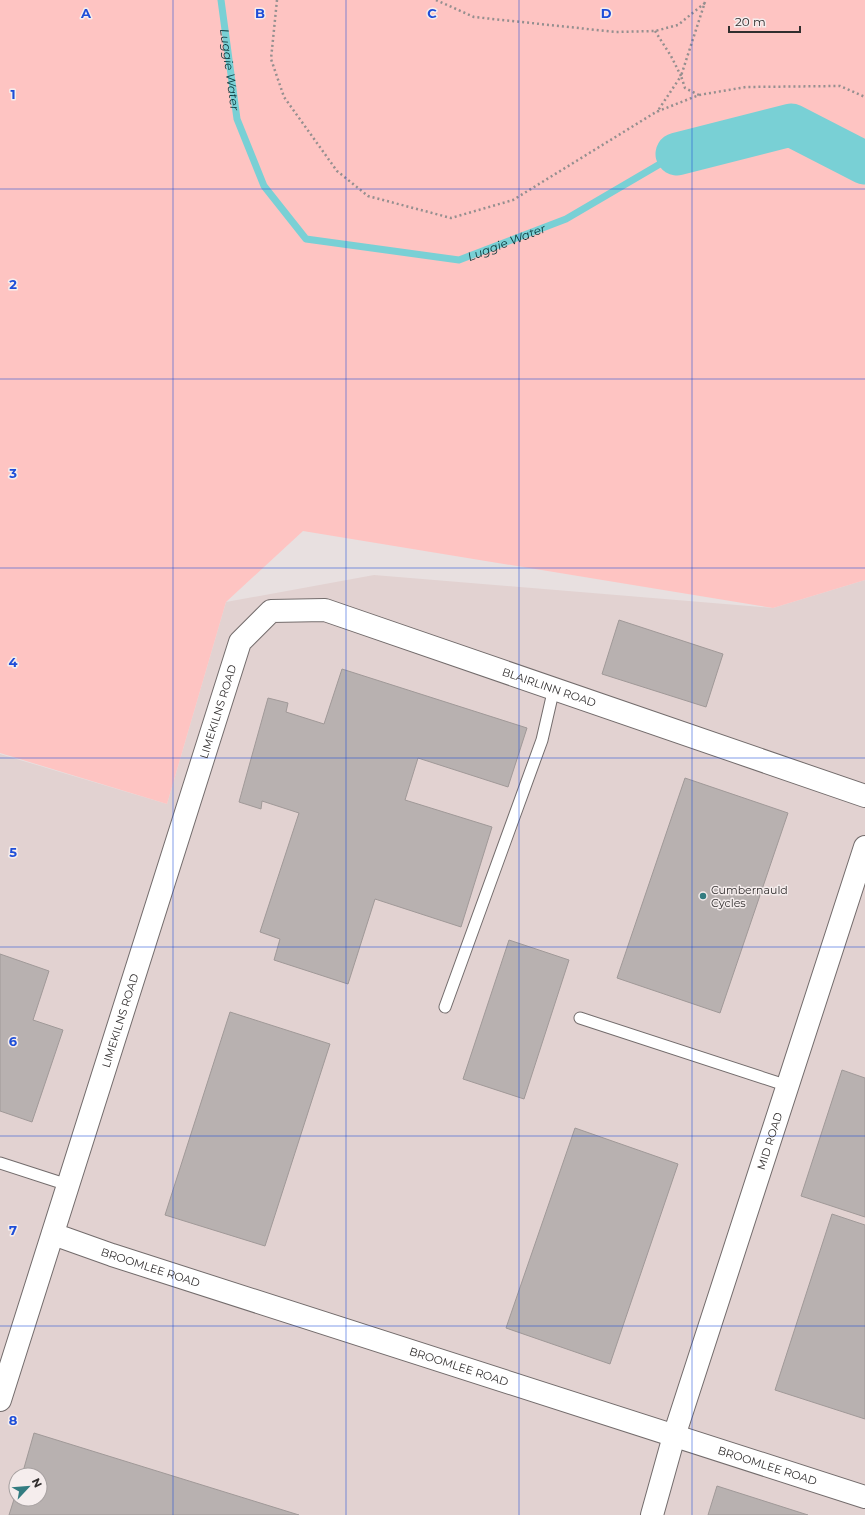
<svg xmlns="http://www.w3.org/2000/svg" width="865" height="1515" font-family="Montserrat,sans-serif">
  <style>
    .built { fill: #e2d2d1; fill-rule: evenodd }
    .green { fill: #fec4c2 }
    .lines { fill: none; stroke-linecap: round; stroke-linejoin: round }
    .stream { stroke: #79d0d5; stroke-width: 7 }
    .river { stroke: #79d0d5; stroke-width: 43 }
    .building { fill: #b8b1b0; stroke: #a09998 }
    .service-casing { stroke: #736c6c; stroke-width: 13 }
    .minor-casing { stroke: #736c6c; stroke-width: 24 }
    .path { stroke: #958f8f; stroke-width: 2.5; stroke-dasharray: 2 3; stroke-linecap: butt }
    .service { stroke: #fff; stroke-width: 11 }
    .minor { stroke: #fff; stroke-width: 22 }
    .grid { fill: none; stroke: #1d4ed8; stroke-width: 1; stroke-opacity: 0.55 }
    .poi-dot { fill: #337c81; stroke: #f5eded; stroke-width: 1.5 }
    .labels { text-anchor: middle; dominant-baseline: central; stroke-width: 3; stroke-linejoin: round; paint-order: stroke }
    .street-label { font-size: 11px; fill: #312e2e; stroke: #f5eded }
    .poi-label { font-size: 11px; fill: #312e2e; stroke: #f5eded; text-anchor: start }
    .water-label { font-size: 12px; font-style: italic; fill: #093538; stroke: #f5eded }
    .grid-label { font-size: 13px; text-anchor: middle; font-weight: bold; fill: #1d4ed8; stroke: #f5eded; stroke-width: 3; stroke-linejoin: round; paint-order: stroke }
  </style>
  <rect width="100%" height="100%" fill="#e8e0e0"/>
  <!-- built -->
  <path class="built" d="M 374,575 L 773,608 L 865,580 L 865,1515 L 0,1515 L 0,754 L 167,804 L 226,602 ZM 16,1475 L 40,1475 L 40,1499 L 16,1499 Z"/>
  <!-- green -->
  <path class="green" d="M 0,0 L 865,0 L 865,580 L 773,608 L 303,531 L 226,602 L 167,804 L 0,753 Z"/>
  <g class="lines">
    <!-- stream -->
    <path class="stream" id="s1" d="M 221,0 L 237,119 L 264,186 L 306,239 L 459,260 L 566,219 L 677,154"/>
    <!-- river -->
    <path class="river" d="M 677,154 L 791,125 L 865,163"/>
  </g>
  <!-- building -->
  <path class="building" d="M 619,620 L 723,654 L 706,707 L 602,674 Z
    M 342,669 L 527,728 L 508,787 L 418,758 L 405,800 L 492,827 L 461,927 L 375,899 L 348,984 L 274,960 L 280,939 L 260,932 L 299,813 L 262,801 L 261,809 L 239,802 L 268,698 L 288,703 L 286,712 L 324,724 Z
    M 685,778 L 788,813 L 720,1013 L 617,978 Z
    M 509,940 L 569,960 L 524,1099 L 463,1079 Z
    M 0,954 L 49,971 L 33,1020 L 63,1030 L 32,1122 L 0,1111 Z
    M 230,1012 L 330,1044 L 265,1246 L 165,1215 Z
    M 842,1070 L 865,1078 L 865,1217 L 801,1196 Z
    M 575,1128 L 678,1164 L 610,1364 L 506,1328 Z
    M 832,1214 L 865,1225 L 865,1419 L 775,1390 Z
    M 34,1433 L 299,1515 L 9,1515 L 16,1493 L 16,1499 L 40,1499 L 40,1475 L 22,1475 Z
    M 717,1486 L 808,1515 L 708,1515 Z"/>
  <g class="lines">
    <defs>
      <path id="service" d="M 445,1007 L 542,740 L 554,688
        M 580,1018 L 788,1086
        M 0,1163 L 68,1185"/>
      <g id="minor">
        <path id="s2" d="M 53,1234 L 112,1255 L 865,1497"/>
        <path id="s3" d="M 0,1400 L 240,642 L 271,611 L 325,610 L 865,796"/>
        <path id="s4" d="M 652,1515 L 674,1436 L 865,847"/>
      </g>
    </defs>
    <!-- service casing -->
    <use href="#service" class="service-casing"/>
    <!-- minor casing -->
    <use href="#minor" class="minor-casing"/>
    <!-- path -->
    <path class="path" d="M 277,0 L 271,59 L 284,97 L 337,171 L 368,196 L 451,218 L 513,200 L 656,112 L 699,95 L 746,87 L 840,86 L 865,97
      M 436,0 L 474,17 L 616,32 L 655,31 L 678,25 L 706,2
      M 655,31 L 671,56 L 681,76 L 657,112
      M 699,95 L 685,88 L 681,76 L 705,2"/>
    <!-- service -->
    <use href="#service" class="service"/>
    <!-- minor -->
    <use href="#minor" class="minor"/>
  </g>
  <!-- grid -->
  <path class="grid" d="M 173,0 L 173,1515M 346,0 L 346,1515M 519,0 L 519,1515M 692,0 L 692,1515M 0,189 L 865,189M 0,379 L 865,379M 0,568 L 865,568M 0,758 L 865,758M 0,947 L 865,947M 0,1136 L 865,1136M 0,1326 L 865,1326"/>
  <!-- markers -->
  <circle class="poi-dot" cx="703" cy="896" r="4"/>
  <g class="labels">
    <!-- street labels -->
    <g class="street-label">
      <text stroke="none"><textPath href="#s3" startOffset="1130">BLAIRLINN ROAD</textPath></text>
      <text stroke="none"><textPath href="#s3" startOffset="722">LIMEKILNS ROAD</textPath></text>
      <text stroke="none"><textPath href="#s3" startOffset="398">LIMEKILNS ROAD</textPath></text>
      <text stroke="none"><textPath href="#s4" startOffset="392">MID ROAD</textPath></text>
      <text stroke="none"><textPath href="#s2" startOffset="103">BROOMLEE ROAD</textPath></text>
      <text stroke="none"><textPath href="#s2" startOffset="427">BROOMLEE ROAD</textPath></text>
      <text stroke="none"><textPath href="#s2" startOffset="751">BROOMLEE ROAD</textPath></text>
    </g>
    <!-- poi labels -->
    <g class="poi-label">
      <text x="711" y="890">Cumbernauld<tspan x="711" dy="13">Cycles</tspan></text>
    </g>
    <!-- water labels -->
    <g class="water-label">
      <text stroke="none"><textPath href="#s1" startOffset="70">Luggie Water</textPath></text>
      <text stroke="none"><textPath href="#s1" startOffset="465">Luggie Water</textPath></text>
    </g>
  </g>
  <g class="grid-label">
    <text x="86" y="18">A</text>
    <text x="260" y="18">B</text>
    <text x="432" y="18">C</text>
    <text x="606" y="18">D</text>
    <text x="13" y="99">1</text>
    <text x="13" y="289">2</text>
    <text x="13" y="478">3</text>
    <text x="13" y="667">4</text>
    <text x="13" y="857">5</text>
    <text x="13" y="1046">6</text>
    <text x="13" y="1235">7</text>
    <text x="13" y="1425">8</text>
  </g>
  <!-- north arrow -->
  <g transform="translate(28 1487) rotate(64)"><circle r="19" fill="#f5eded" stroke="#a7a1a1"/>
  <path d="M0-3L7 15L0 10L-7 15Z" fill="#337c81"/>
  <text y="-6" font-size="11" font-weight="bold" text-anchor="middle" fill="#312e2e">N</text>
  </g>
  <!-- scale -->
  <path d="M729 26v6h71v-6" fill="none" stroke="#312e2e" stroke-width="2"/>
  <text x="735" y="26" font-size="12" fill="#312e2e" stroke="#f5eded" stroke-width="3" paint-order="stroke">20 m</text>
</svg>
